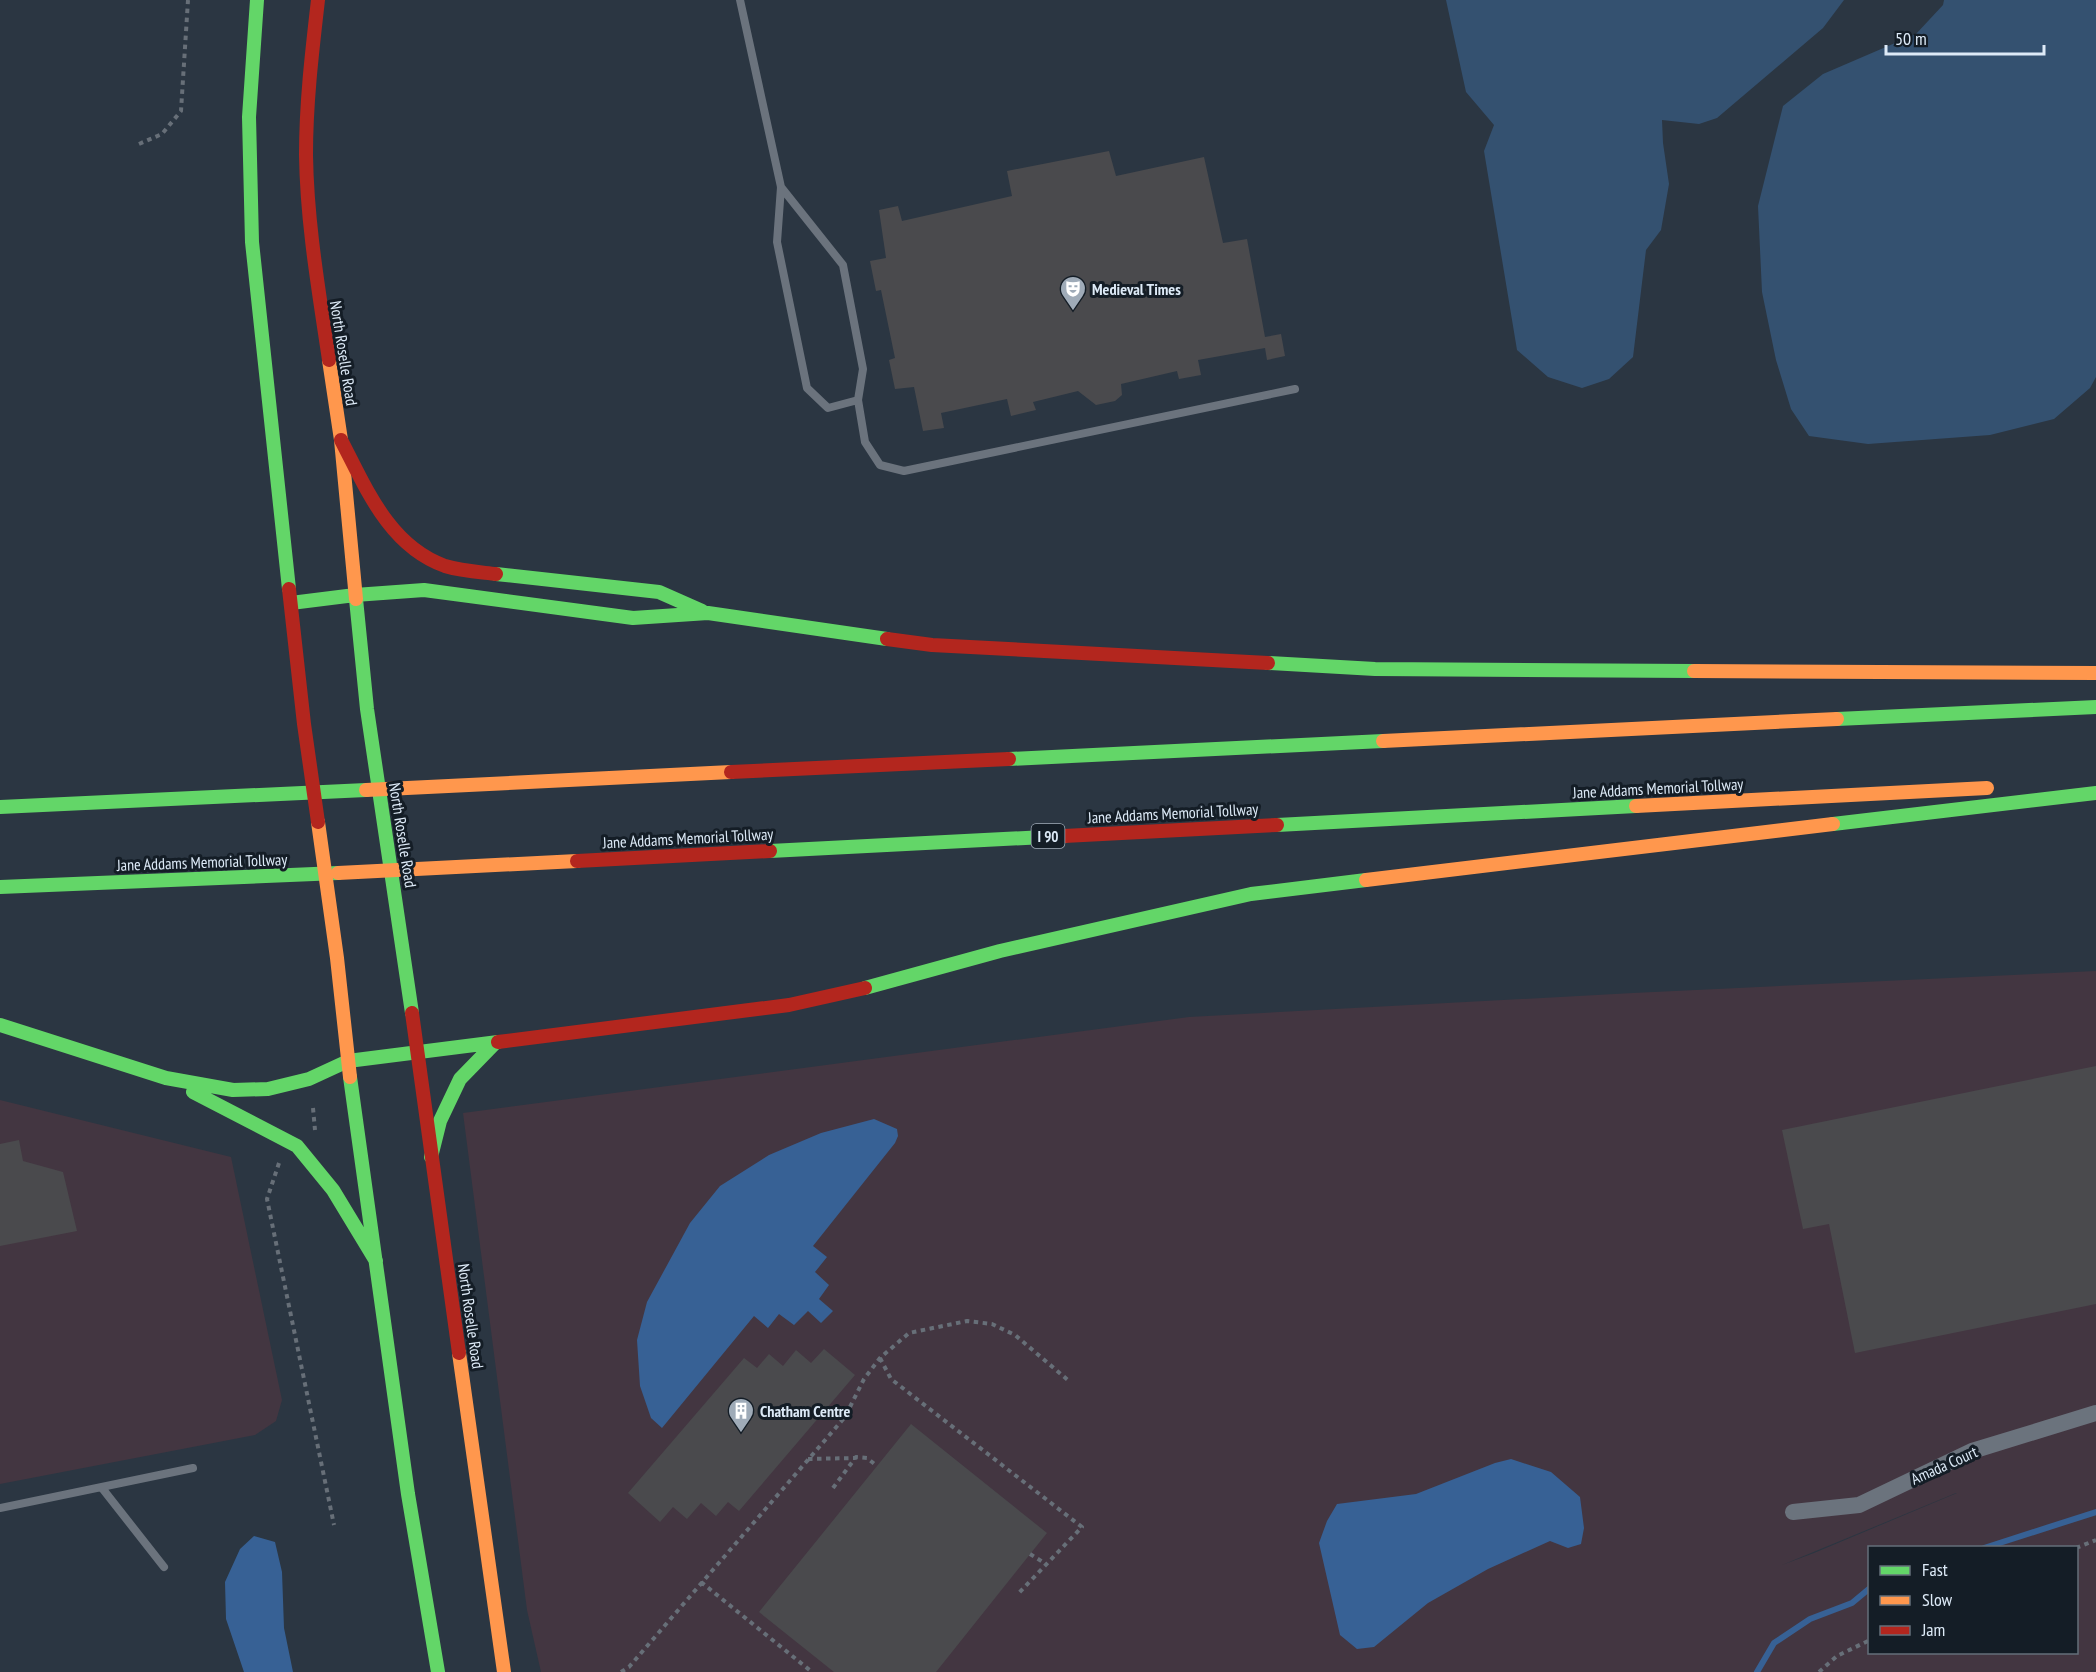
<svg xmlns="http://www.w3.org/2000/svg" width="2096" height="1672" font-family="'PT Sans Narrow',sans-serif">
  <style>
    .commercial { fill: #433641; fill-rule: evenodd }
    .green { fill: #345170 }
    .water { fill: #376195 }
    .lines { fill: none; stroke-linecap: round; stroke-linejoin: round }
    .stream { stroke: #376195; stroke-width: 6 }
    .building { fill: #4a4a4d }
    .path { stroke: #676f78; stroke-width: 4; stroke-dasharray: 4.5 4.5; stroke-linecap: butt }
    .lane { stroke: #6b737d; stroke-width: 8 }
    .street { stroke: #6b737d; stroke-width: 16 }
    .fast { stroke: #63d668; stroke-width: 14 }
    .slow { stroke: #ff974d; stroke-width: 14 }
    .jam { stroke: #b3261e; stroke-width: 14 }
    .labels { text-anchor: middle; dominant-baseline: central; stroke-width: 6; stroke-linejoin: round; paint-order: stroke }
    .shield { fill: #141d26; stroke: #a1acb8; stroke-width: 1.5 }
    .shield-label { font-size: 15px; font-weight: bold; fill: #ddeaf7 }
    .poi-label { font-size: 16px; font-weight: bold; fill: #ddeaf7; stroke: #141d26; text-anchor: start }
    .street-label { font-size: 16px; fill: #ddeaf7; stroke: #141d26 }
  </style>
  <rect width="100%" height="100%" fill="#2b3642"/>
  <!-- commercial -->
  <path class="commercial" d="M 2096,971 L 2096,1672 L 541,1672 L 527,1610 L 463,1113 L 1189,1017 L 1633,993 ZM 1957,1493 L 1814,1553 L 1782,1565 L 1956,1493 ZM 1870,1548 L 2076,1548 L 2076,1652 L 1870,1652 Z
    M 0,1100 L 231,1157 L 282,1400 L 276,1421 L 255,1435 L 0,1484 Z"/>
  <!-- green -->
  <path class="green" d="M 1446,0 L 1844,0 L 1823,28 L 1717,118 L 1699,124 L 1662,120 L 1663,143 L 1669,184 L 1661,230 L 1646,250 L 1633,357 L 1609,379 L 1582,388 L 1548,377 L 1517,350 L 1484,151 L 1494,125 L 1466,92 Z
    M 1944,0 L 2096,0 L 2096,377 L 2090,388 L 2054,419 L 1990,435 L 1868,444 L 1809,436 L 1791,409 L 1776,360 L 1762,292 L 1758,206 L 1783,106 L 1823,74 L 1916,34 L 1943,5 Z"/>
  <!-- water -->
  <path class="water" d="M 874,1119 L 897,1129 L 898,1136 L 895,1143 L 813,1246 L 827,1257 L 815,1272 L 829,1285 L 819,1299 L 833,1311 L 821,1323 L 808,1311 L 794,1325 L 779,1314 L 768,1328 L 754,1316 L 662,1428 L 651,1418 L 640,1386 L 637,1340 L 647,1302 L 690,1223 L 720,1186 L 769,1155 L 821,1133 Z
    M 1511,1459 L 1551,1472 L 1580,1497 L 1584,1528 L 1581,1544 L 1568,1548 L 1550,1541 L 1488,1569 L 1428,1603 L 1374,1647 L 1357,1649 L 1340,1635 L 1319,1543 L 1327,1521 L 1337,1504 L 1416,1494 L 1495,1463 Z
    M 254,1536 L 275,1542 L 282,1572 L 284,1628 L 293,1672 L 244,1672 L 226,1619 L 225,1582 L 240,1549 Z"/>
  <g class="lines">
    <!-- stream -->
    <path class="stream" d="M 1984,1548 L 2096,1512
      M 1757,1672 L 1774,1643 L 1810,1619 L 1852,1603 L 1870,1588"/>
  </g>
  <!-- building -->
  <path class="building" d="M 1109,151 L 1116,176 L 1204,157 L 1223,243 L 1247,239 L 1265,337 L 1281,334 L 1285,356 L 1267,360 L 1265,348 L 1198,360 L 1201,375 L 1179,379 L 1177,371 L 1121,384 L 1122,395 L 1115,401 L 1096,405 L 1078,391 L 1033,402 L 1036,410 L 1011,416 L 1007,399 L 941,413 L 944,428 L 923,431 L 914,387 L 895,389 L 889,360 L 895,358 L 881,290 L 876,291 L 870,261 L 886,258 L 879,210 L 898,206 L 902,221 L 1012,196 L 1007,171 Z
    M 2096,1066 L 2096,1304 L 1855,1353 L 1829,1224 L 1803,1229 L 1782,1130 Z
    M 19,1140 L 23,1161 L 63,1172 L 77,1231 L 0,1246 L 0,1144 Z
    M 824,1349 L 855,1375 L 739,1511 L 728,1502 L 716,1516 L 701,1503 L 687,1519 L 673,1507 L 660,1522 L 628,1493 L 744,1358 L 757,1368 L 769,1354 L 783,1366 L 796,1350 L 811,1363 Z
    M 911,1424 L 1047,1533 L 936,1672 L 834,1672 L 759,1612 Z"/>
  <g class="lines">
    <!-- path -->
    <path class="path" d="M 139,144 L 162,134 L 181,111 L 188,0
      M 313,1108 L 315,1130
      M 279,1163 L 267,1199 L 334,1525
      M 880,1358 L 891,1379 L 1082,1527 L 1017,1595
      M 808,1459 L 855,1458
      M 833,1488 L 856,1457 L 867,1458 L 877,1466
      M 2076,1548 L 2096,1540
      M 1030,1554 L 1046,1564
      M 701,1582 L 812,1672
      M 621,1672 L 629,1667 L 845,1417 L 864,1379 L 880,1358 L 909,1333 L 967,1321 L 992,1324 L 1015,1335 L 1069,1381
      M 1819,1672 L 1837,1656 L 1870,1640"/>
    <!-- lane -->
    <path class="lane" d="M 740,0 L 781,187 L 777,242 L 807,388 L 828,408 L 858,400 L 863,369 L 843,265 L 781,187
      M 858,400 L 865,442 L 880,465 L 904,471 L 1295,389
      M 102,1488 L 164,1567
      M 0,1508 L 193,1468"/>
    <!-- street -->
    <path class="street" d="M 1793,1512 L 1859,1505 L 1972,1451 L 2096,1413"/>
    <!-- fast -->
    <path class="fast" d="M 257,0 L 249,117 L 252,242 L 289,589
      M 496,574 L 659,592 L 702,611
      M 356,599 L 367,709 L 412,1013
      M 291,603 L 355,595 L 424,590 L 633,618 L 708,613 L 887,639
      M 1268,663 L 1375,669 L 1694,671
      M 1837,719 L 2096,707
      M 1009,759 L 1383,741
      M 0,807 L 366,790
      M 1833,824 L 2096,793
      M 1277,825 L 1636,806
      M 770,851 L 1064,836
      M 0,887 L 338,873
      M 865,988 L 1000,951 L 1251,894 L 1366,880
      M 0,1025 L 166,1078 L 233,1090 L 268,1089 L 309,1079 L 348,1061 L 498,1042
      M 350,1077 L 408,1494 L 438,1672
      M 193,1092 L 297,1146 L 333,1190 L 376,1261
      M 431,1157 L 440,1121 L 460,1079 L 496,1042"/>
    <!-- slow -->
    <path class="slow" d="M 329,360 L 341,440 L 356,599
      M 1694,671 L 2096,673
      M 1383,741 L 1837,719
      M 366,790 L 731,772
      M 1636,806 L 1987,788
      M 318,822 L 337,958 L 350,1077
      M 338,873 L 577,861
      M 1366,880 L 1833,824
      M 459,1353 L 504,1672"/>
    <!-- jam -->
    <path class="jam" d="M 318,0 C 312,52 306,103 306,155 C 307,224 319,292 329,360
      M 341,440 C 366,488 389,546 445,566 C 461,571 479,572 496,574
      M 289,589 L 304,724 L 318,822
      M 887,639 L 932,645 L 1268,663
      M 731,772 L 1009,759
      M 1064,836 L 1277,825
      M 577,861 L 770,851
      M 412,1013 L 459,1353
      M 498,1042 L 789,1005 L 865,988"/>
  </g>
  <!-- icons -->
  <defs>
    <symbol id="theatre-pin" viewBox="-11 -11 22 30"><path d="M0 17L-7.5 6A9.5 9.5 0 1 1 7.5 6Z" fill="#9fabb8" stroke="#141d26"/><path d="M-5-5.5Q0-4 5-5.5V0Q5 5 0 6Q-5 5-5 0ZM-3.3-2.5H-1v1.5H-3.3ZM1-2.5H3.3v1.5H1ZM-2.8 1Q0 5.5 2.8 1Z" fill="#fff"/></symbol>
    <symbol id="building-pin" viewBox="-11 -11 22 30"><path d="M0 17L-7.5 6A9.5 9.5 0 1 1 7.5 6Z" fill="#9fabb8" stroke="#141d26"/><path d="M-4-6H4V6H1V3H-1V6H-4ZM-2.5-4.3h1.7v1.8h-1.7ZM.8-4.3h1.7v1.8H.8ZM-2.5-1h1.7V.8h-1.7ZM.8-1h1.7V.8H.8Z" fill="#fff"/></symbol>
  </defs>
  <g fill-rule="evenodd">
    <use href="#theatre-pin" x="1058" y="274" width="30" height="40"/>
    <use href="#building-pin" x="726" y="1396" width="30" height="40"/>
  </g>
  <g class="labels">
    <!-- shield labels -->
    <rect class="shield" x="1031.5" y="824" width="33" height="24" rx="4.5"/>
    <g class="shield-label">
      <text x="1048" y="836">I 90</text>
    </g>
    <!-- poi labels -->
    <g class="poi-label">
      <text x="1092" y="289">Medieval Times</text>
      <text x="760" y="1411">Chatham Centre</text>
    </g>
    <!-- street labels -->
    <g class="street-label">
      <text transform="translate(344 353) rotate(81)">North Roselle Road</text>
      <text transform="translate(1658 788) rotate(-3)">Jane Addams Memorial Tollway</text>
      <text transform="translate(1173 813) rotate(-3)">Jane Addams Memorial Tollway</text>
      <text transform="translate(403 835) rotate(81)">North Roselle Road</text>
      <text transform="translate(688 838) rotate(-3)">Jane Addams Memorial Tollway</text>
      <text transform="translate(202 862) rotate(-2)">Jane Addams Memorial Tollway</text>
      <text transform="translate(471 1316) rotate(82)">North Roselle Road</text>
      <text transform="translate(1944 1465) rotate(-24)">Amada Court</text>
    </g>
  </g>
  <!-- legend -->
  <rect x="1868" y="1546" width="210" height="108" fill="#141d26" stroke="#646f7a" stroke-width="1.5"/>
  <rect x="1880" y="1566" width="30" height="9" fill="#63d668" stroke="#646f7a" stroke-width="1.5"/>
  <text x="1922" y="1576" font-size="18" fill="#ddeaf7">Fast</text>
  <rect x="1880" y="1596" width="30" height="9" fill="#ff974d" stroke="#646f7a" stroke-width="1.5"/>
  <text x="1922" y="1606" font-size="18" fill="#ddeaf7">Slow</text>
  <rect x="1880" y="1626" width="30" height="9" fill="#b3261e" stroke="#646f7a" stroke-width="1.5"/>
  <text x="1922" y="1636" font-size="18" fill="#ddeaf7">Jam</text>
  <!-- scale -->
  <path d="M1886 45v9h158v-9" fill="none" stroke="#ddeaf7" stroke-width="3"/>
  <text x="1895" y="45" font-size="18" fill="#ddeaf7" stroke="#141d26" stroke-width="4.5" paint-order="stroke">50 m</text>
</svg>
